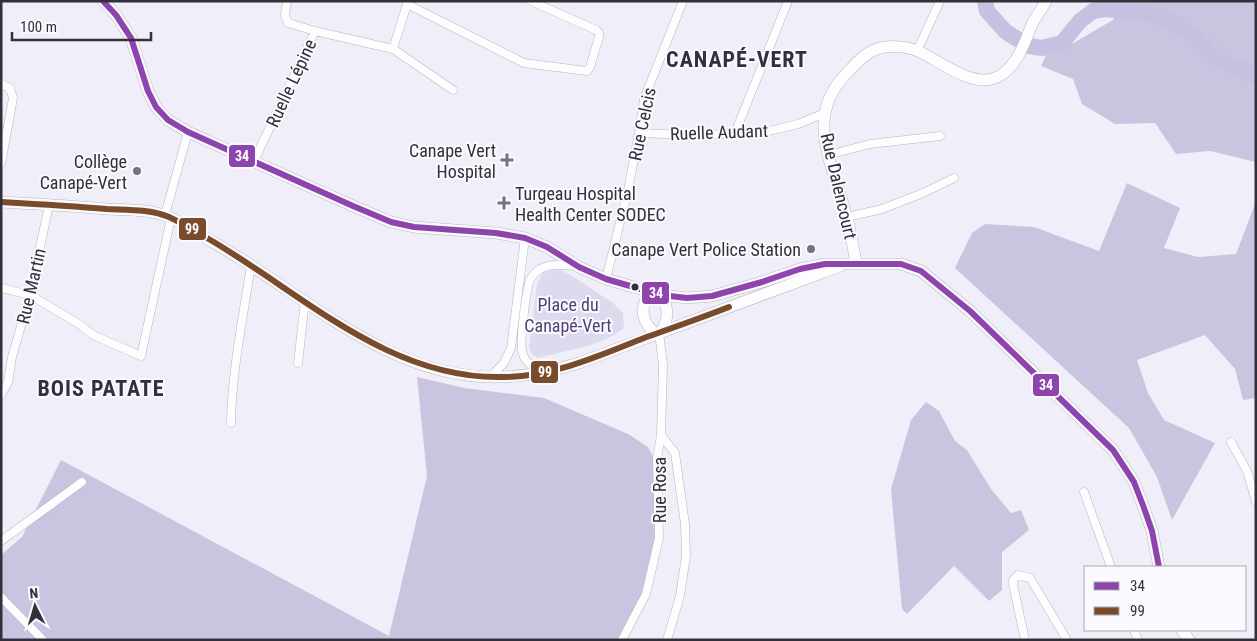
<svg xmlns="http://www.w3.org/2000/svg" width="1257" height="641" font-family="'Roboto Condensed',sans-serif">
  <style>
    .green { fill: #dedaee }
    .forest { fill: #cbc4e0 }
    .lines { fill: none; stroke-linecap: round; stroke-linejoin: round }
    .river { stroke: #c8c0e1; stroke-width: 16 }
    .street-casing { stroke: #b7b5be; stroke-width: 9 }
    .secondary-casing { stroke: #b7b5be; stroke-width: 12 }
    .street { stroke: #fdfcfe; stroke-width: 8 }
    .secondary { stroke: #fdfcfe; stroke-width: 11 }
    .bus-1-casing { stroke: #faf9fe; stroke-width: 10 }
    .bus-2-casing { stroke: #faf9fe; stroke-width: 10 }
    .bus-1 { stroke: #8e44ad; stroke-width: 6 }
    .bus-2 { stroke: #7a4b2a; stroke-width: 6 }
    .poi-dot { fill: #74727c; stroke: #faf9fe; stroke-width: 2 }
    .bus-dot { fill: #323039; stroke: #faf9fe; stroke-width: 2 }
    .labels { text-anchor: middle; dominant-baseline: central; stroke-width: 4; stroke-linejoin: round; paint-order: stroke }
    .street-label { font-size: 18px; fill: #323039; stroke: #faf9fe }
    .poi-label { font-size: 18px; fill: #323039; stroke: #faf9fe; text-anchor: end }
    .park-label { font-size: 18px; fill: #503f76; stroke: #faf9fe }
    .district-label { font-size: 22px; font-weight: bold; letter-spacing: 1px; fill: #332f40; stroke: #faf9fe }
    .line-badge { stroke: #faf9fe; stroke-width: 2 }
    .badge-label { font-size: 14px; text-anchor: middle; font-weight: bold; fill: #fff }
  </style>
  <rect width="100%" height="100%" fill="#f0eef8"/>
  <!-- green -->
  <path class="green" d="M 550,270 L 560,270 L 572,276 L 613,303 L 623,313 L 624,328 C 600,347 567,350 538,358 L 532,354 L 529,348 L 537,284 L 542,274 Z"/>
  <!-- forest -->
  <path class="forest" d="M 1122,1 L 1256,1 L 1256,162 L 1210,151 L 1176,154 L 1155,123 L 1115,124 L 1082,104 L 1073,79 L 1041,66 L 1047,53 L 1063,49 L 1113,20 Z
    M 1127,183 L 1180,208 L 1164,248 L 1198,257 L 1236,254 L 1256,201 L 1256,398 L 1243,400 L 1235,369 L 1205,335 L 1137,360 L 1148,393 L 1164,420 L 1215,443 L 1172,520 L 1157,477 L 1129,428 L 955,268 L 972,233 L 985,224 L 1034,227 L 1099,251 Z
    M 417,377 L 464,388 L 544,398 L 628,434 L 648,447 L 661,473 L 663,534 L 655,573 L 631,620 L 625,640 L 1,640 L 1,555 L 22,537 L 61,460 L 389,636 L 427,476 Z
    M 926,402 L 939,411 L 955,441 L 967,450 L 991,489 L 1011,513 L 1021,510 L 1029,530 L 1002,552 L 1002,590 L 989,601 L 954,566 L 907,614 L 902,609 L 891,489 L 911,420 Z"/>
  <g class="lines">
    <!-- river -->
    <path class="river" d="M 985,1 L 987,11 L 1006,32 L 1029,46 L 1042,48 L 1062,43 L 1080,21 L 1093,11 L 1105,9 L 1149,14 L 1167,19 L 1190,33 L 1217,58 L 1256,76"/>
    <defs>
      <path id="street" d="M 287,1 L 285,15 L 288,23 L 315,31 L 393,49 L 453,90
        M 407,4 L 524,63 L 587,71 L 590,67 L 599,37 L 599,33 L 596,30 L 531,1
        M 393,49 L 408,1
        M 917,51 L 940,1
        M 1,84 L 10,88 L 13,98 L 1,164
        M 639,133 L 690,135 L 761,133 L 798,124 L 825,113
        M 735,133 L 788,1
        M 828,155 L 870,144 L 940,136
        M 254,161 L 315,31
        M 165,215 L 188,132
        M 847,217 L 882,209 L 923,193 L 954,178
        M 606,279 L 628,190 L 639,133 L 644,99 L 683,1
        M 1,288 L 30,295 L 79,324 L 93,335 L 141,356 L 171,218
        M 298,363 L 305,301
        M 541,373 C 533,367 523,361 522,350 C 520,338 526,291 530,280 C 532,276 536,272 540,269 C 551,263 563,265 575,266
        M 490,377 L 504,363 L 511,348 L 525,238
        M 1,395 L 8,382 L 12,357 L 30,295 L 49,205
        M 231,423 C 232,370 243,318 251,265
        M 661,435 L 675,453 L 685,524 L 686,556 L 680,596 L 667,640
        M 1231,442 L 1247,471 L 1256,502
        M 1084,492 L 1111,567
        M 1,541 L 82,482
        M 1,597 L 43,640
        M 1134,630 L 1138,640
        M 622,640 L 646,594 L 659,538 L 657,459 L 661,435 L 663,365 L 659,333
        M 1025,640 L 1013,584 L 1013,580 L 1018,575 L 1030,578 L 1067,640"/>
      <path id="secondary" d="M 103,1 L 116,15 L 131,38 L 148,91 L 156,107 L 168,120 L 188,132 L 353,206 L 391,222 L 414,227 L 496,233 L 525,238 L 547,247 L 579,267 L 606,279 L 661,295 L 687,298 L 712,296 L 762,282 L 800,269 L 825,264 L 901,264 L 921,271 L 970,311 L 1113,450 L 1134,482 L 1144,508 L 1152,531 L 1159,567
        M 1,202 C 36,204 72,206 107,209 C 126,210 148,209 166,216 C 176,219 184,225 193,230 C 209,240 225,249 241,259 C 318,308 395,375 490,377 C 521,378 550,372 579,363 L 840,266
        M 856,263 C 853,247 851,231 846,215 C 839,187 826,159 824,130 C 823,107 831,89 847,73 C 855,64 865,53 877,49 C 888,45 906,46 918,51 C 941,61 975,92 1001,75 C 1018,64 1025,42 1032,24 C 1036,16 1042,9 1046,1
        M 650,293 C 639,308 642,323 656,334
        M 661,332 C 669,319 669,308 661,295
        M 1182,630 L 1189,640"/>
    </defs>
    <!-- street casing -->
    <use href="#street" class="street-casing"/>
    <!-- secondary casing -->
    <use href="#secondary" class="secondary-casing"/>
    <!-- street -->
    <use href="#street" class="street"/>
    <!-- secondary -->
    <use href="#secondary" class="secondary"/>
    <defs>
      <path id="bus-1" d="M 103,1 L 116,15 L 131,38 L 148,91 L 156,107 L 168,120 L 188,132 L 353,206 L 391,222 L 414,227 L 496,233 L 525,238 L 547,247 L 579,267 L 606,279 L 661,295 L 687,298 L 712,296 L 762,282 L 800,269 L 825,264 L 901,264 L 921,271 L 970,311 L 1113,450 L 1134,482 L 1144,508 L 1152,531 L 1159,567"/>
      <path id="bus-2" d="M 1,202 C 37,204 72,206 107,209 C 127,210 151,209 169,217 C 182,223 195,231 207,238 C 301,292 389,381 505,377 C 554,376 599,356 644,338 C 672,328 701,318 729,307"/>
    </defs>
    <!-- bus-1 casing -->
    <use href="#bus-1" class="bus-1-casing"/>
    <!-- bus-2 casing -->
    <use href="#bus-2" class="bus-2-casing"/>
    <!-- bus-1 -->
    <use href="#bus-1" class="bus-1"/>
    <!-- bus-2 -->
    <use href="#bus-2" class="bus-2"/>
  </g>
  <!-- markers -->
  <g class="poi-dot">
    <path d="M504.5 152.5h5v5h5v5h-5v5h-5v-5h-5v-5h5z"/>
    <circle cx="137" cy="171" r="5"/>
    <path d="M501.5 195.5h5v5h5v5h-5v5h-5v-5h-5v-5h5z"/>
    <circle cx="811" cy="249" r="5"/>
  </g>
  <circle class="bus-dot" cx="635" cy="287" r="4.5"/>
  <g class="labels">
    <!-- street labels -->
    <g class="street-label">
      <text transform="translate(291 83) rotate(-65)">Ruelle Lépine</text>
      <text transform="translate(642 124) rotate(-78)">Rue Celcis</text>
      <text transform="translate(719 132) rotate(-2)">Ruelle Audant</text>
      <text transform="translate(839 186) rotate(77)">Rue Dalencourt</text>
      <text transform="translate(31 286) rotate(-77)">Rue Martin</text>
      <text transform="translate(659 490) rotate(-90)">Rue Rosa</text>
    </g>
    <!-- poi labels -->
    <g class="poi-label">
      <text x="496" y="150">Canape Vert<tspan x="496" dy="21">Hospital</tspan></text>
      <text x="127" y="161">Collège<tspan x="127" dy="21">Canapé-Vert</tspan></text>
      <text x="515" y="193" text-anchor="start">Turgeau Hospital<tspan x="515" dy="21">Health Center SODEC</tspan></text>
      <text x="801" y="249">Canape Vert Police Station</text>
    </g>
    <!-- park labels -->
    <g class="park-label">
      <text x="568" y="304">Place du<tspan x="568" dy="21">Canapé-Vert</tspan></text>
    </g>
    <!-- district labels -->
    <g class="district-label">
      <text x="737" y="59">CANAPÉ-VERT</text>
      <text x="101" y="388">BOIS PATATE</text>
    </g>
  </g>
  <g class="line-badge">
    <rect x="228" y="144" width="28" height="24" rx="5" fill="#8e44ad"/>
    <rect x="178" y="217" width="29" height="24" rx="5" fill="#7a4b2a"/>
    <rect x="641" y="281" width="29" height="24" rx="5" fill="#8e44ad"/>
    <rect x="530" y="360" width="29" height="24" rx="5" fill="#7a4b2a"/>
    <rect x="1032" y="373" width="28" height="24" rx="5" fill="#8e44ad"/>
  </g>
  <g class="badge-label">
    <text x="242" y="161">34</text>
    <text x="192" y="234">99</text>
    <text x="656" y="298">34</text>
    <text x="545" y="377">99</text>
    <text x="1046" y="390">34</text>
  </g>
  <!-- border -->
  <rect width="1257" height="641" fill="none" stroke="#323039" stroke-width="5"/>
  <!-- legend -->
  <rect x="1084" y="566" width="162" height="65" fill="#faf9fe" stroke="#aaa9af"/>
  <rect x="1094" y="582" width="25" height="8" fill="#8e44ad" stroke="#aaa9af"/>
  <text x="1130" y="591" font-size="15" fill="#323039">34</text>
  <rect x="1094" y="607" width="25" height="8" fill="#7a4b2a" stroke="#aaa9af"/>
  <text x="1130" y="616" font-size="15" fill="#323039">99</text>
  <!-- north arrow -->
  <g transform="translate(35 606) rotate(355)" stroke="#faf9fe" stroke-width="4" paint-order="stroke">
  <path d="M0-4L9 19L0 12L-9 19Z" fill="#323039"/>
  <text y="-8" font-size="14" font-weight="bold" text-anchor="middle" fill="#323039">N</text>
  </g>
  <!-- scale -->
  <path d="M12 32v8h139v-8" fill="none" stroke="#323039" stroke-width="2.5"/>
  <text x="20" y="32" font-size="15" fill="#323039" stroke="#faf9fe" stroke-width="4" paint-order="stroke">100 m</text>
</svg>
